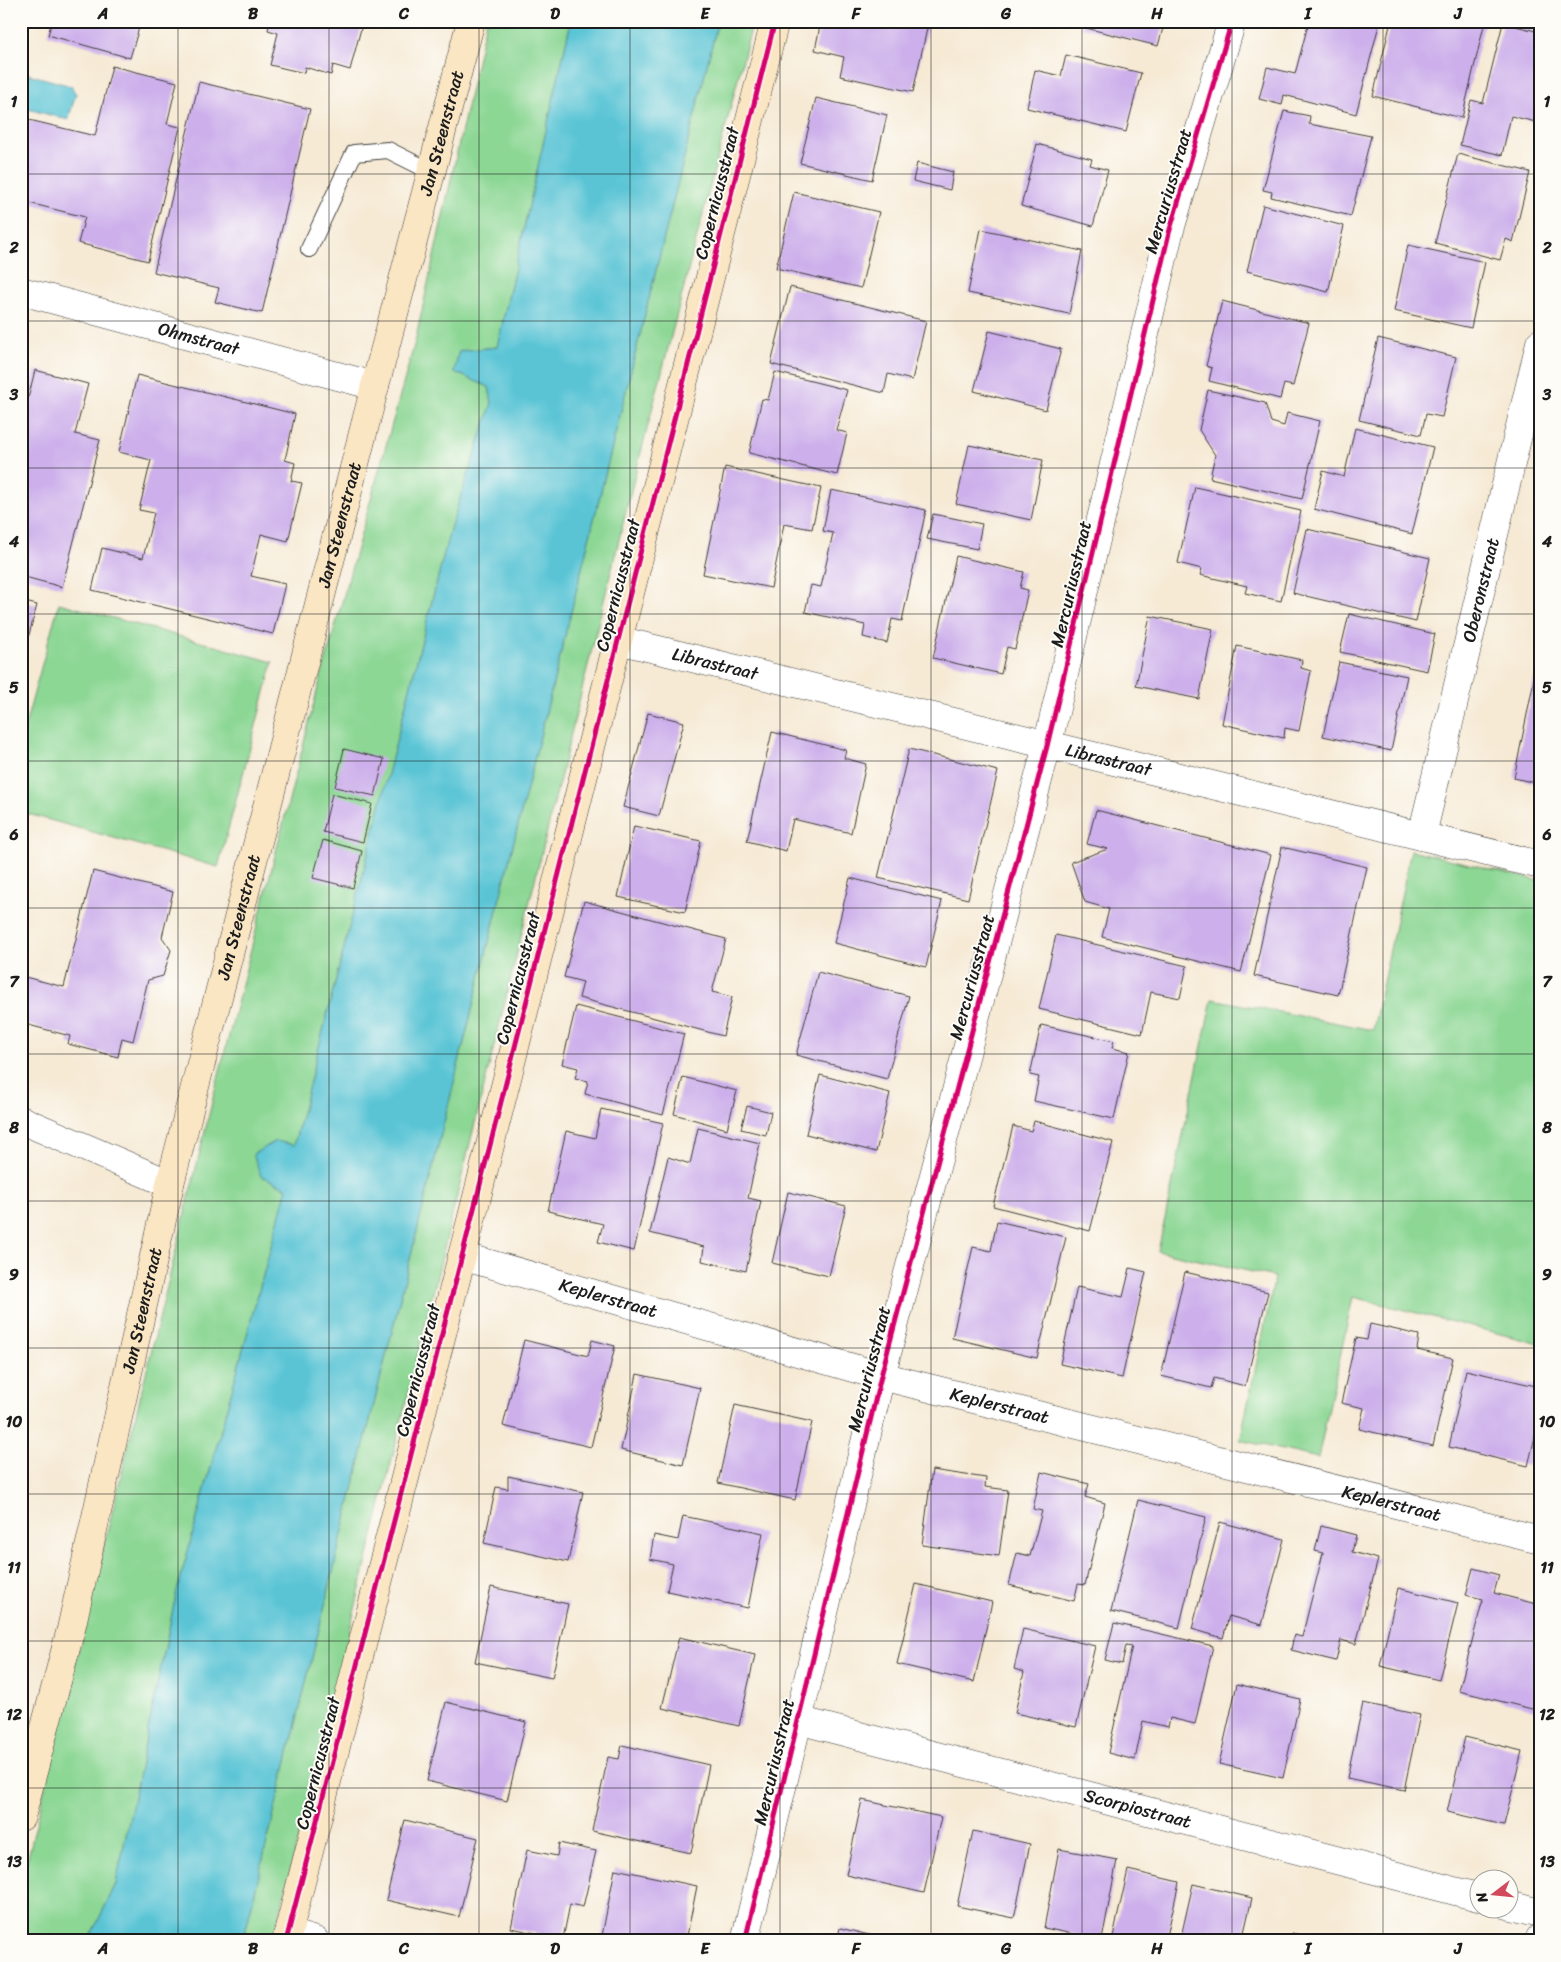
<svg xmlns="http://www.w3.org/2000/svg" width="1561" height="1962" font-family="Sriracha,sans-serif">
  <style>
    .green { fill: #8cd794; stroke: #547a58 }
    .water { fill: #5ac4d5; stroke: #3b7078 }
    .building { fill: #cdb0eb }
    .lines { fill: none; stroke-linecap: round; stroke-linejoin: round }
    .lane-casing { stroke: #3d3b38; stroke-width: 18 }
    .street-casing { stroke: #3d3b38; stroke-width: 29 }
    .secondary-casing { stroke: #3d3b38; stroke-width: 29 }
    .lane { stroke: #fff; stroke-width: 16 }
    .street { stroke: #fff; stroke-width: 28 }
    .secondary { stroke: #fbe6c4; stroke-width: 28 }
    .cycleway-casing { stroke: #fdfcf7; stroke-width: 8 }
    .cycleway { stroke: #d6006c; stroke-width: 5 }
    .grid { fill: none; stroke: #1c1c1c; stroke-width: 1; stroke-opacity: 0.55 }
    .labels { text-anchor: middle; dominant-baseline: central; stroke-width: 4; stroke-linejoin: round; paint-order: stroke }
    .street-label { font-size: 18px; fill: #1c1c1c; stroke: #fdfcf7 }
    .neatline { fill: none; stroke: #1c1c1c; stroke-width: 2 }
    .grid-label { font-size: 16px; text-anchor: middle; font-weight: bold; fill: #1c1c1c }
  </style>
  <rect width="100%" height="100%" fill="#fdfcf7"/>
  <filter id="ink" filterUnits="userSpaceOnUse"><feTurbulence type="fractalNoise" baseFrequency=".02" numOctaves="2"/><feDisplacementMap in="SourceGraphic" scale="10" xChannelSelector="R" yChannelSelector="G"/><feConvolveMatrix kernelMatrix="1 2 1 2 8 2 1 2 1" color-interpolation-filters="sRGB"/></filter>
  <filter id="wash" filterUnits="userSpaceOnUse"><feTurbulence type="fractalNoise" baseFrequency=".0096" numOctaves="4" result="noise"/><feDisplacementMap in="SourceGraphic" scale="20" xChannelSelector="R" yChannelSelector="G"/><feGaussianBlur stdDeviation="1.12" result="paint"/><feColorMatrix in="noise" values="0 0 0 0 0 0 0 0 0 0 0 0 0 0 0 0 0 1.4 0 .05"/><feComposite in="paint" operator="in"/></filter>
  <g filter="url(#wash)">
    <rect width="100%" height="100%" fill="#f6ead5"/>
    <!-- green -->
    <path class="green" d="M 486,21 L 571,21 L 497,347 L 459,351 L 454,372 L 489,387 L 492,403 L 451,526 L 294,1145 L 276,1141 L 261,1176 L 287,1188 L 176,1595 L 116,1884 L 88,1941 L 21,1941 L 21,1886 L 215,1090 L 317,691 L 415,342 Z
      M 718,21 L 753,21 L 633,483 L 273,1941 L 243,1941 L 368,1428 Z
      M 59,603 L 273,662 L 218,867 L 21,812 L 21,740 Z
      M 1411,850 L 1540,881 L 1540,1344 L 1353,1297 L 1318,1458 L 1240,1440 L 1275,1277 L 1158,1251 L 1212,999 L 1373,1030 Z"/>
    <!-- water -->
    <path class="water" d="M 571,21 L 718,21 L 368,1428 L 243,1941 L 88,1941 L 116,1884 L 176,1595 L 287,1188 L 261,1176 L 253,1154 L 276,1141 L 294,1145 L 451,526 L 492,403 L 489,387 L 454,372 L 459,351 L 497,347 Z
      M 21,72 L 71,86 L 76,94 L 68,120 L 21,107 Z"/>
    <g id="blocks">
      <!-- building -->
      <path class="building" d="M 52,21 L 141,21 L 130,58 L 48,35 Z
        M 270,21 L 363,21 L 350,70 L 333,65 L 331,75 L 305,67 L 304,73 L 270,65 L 278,33 L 268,30 Z
        M 821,21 L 914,21 L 928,24 L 913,92 L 840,76 L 844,57 L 815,50 Z
        M 1083,21 L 1165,21 L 1158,46 L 1082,27 Z
        M 1309,21 L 1380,21 L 1356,114 L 1284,95 L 1282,105 L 1259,99 L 1267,67 L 1295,74 Z
        M 1391,21 L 1485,21 L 1462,118 L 1373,96 Z
        M 1503,23 L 1540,32 L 1540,123 L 1511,116 L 1502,155 L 1460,145 L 1471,100 L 1483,103 Z
        M 1066,55 L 1141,73 L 1126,132 L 1027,108 L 1035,70 L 1061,76 Z
        M 112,66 L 177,82 L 167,124 L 180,127 L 148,261 L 78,243 L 85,217 L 21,201 L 21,118 L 95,136 Z
        M 199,82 L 310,109 L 262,313 L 215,302 L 219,288 L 154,272 Z
        M 816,98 L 887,115 L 872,180 L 800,163 Z
        M 1284,111 L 1310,116 L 1309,124 L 1371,136 L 1351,216 L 1271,197 L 1272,192 L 1263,190 Z
        M 1037,144 L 1092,159 L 1090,165 L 1108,170 L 1093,226 L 1021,206 Z
        M 1458,154 L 1530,172 L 1513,242 L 1506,239 L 1500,260 L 1435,243 Z
        M 917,163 L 953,172 L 950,190 L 913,181 Z
        M 794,192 L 879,212 L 861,288 L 776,268 Z
        M 1263,205 L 1344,226 L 1328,292 L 1247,271 Z
        M 981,229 L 1082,251 L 1069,314 L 968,293 Z
        M 1408,245 L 1485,262 L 1471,328 L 1394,311 Z
        M 790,287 L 926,321 L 912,380 L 888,374 L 884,393 L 771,364 Z
        M 1222,301 L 1309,323 L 1293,386 L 1284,384 L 1280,399 L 1209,381 L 1212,368 L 1206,366 Z
        M 989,331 L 1061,349 L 1046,410 L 974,391 Z
        M 1378,338 L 1456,357 L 1442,417 L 1426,414 L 1421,435 L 1359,420 Z
        M 35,370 L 88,384 L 75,434 L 100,440 L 62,587 L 21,576 L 21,418 L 23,419 Z
        M 775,372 L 847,390 L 836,430 L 847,433 L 837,475 L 749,453 L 762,399 L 768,400 Z
        M 137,375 L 295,414 L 285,460 L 295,463 L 291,481 L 302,483 L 288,541 L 261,534 L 251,576 L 285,584 L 273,634 L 92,590 L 102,548 L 143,558 L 154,513 L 139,510 L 151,460 L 119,452 Z
        M 1208,390 L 1265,403 L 1271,422 L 1284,426 L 1287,413 L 1320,421 L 1302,499 L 1210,478 L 1215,455 L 1199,430 Z
        M 1355,428 L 1433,447 L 1412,534 L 1314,509 L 1323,471 L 1344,477 Z
        M 969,445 L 1043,460 L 1031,520 L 956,504 Z
        M 725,467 L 821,488 L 812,529 L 784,524 L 771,588 L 703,574 Z
        M 1195,487 L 1301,511 L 1281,601 L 1245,593 L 1247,586 L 1200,575 L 1202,569 L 1178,563 Z
        M 831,490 L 926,510 L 902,621 L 892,619 L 887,643 L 863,637 L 865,625 L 805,612 L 811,585 L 821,587 L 833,533 L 823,531 Z
        M 933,514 L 982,524 L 977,549 L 927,539 Z
        M 1307,529 L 1430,558 L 1416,622 L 1293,593 Z
        M 956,556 L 1024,572 L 1020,588 L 1028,590 L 1015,649 L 1007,647 L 1001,674 L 933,658 Z
        M 21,601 L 37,605 L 27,642 L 21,641 Z
        M 1349,614 L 1435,634 L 1427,671 L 1340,652 Z
        M 1150,616 L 1213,629 L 1199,699 L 1136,686 Z
        M 1237,646 L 1302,660 L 1301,668 L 1311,671 L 1299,731 L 1285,728 L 1284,738 L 1222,724 Z
        M 1339,662 L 1407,676 L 1391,751 L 1323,736 Z
        M 1535,675 L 1540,676 L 1540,784 L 1514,778 Z
        M 648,713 L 684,722 L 659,816 L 623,807 Z
        M 772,732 L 846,750 L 844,758 L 866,764 L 851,833 L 793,819 L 786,851 L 747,841 Z
        M 344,749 L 384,759 L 375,796 L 335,787 Z
        M 909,749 L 998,771 L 968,899 L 878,878 Z
        M 332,794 L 372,804 L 363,842 L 323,832 Z
        M 1096,810 L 1271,855 L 1241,972 L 1102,937 L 1109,909 L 1085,902 L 1071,862 L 1108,849 L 1087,844 Z
        M 634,826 L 701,841 L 685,912 L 618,897 Z
        M 323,840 L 362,851 L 353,888 L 313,878 Z
        M 1282,847 L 1367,867 L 1338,995 L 1254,976 Z
        M 93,871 L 173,892 L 162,937 L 171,950 L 163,976 L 148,980 L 133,1041 L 122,1038 L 118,1057 L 68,1044 L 70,1036 L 21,1023 L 21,976 L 64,987 Z
        M 850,878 L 942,901 L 926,967 L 834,943 Z
        M 584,901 L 726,939 L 712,992 L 732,997 L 723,1036 L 579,998 L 583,982 L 564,977 Z
        M 1056,935 L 1187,966 L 1180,998 L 1151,992 L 1142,1034 L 1039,1009 Z
        M 818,972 L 909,996 L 887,1079 L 796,1055 Z
        M 576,1006 L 684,1034 L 663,1115 L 585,1094 L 588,1081 L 575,1078 L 578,1068 L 562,1064 Z
        M 1041,1025 L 1114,1041 L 1112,1048 L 1129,1052 L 1114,1119 L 1034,1101 L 1039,1077 L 1030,1075 Z
        M 820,1075 L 890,1093 L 876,1152 L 806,1134 Z
        M 683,1077 L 737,1091 L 727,1129 L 674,1114 Z
        M 747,1106 L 771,1112 L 766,1135 L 741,1129 Z
        M 601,1109 L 663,1123 L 634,1251 L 598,1242 L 603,1224 L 548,1211 L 566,1131 L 595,1138 Z
        M 1034,1121 L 1113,1142 L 1090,1231 L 993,1206 L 1013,1126 L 1031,1131 Z
        M 698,1128 L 760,1143 L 748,1198 L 761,1201 L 746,1271 L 702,1261 L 704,1247 L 650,1233 L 668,1157 L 690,1164 Z
        M 788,1192 L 846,1206 L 829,1276 L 772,1263 Z
        M 997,1221 L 1066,1237 L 1037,1358 L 952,1338 L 973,1247 L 991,1251 Z
        M 1130,1268 L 1146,1272 L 1122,1378 L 1060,1364 L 1077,1287 L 1123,1297 Z
        M 1185,1272 L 1268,1292 L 1245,1386 L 1214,1378 L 1211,1388 L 1161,1376 Z
        M 1370,1324 L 1419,1335 L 1417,1350 L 1453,1358 L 1433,1446 L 1359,1429 L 1364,1408 L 1341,1403 L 1356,1338 L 1367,1340 Z
        M 524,1340 L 588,1356 L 592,1340 L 615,1346 L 591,1447 L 503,1426 Z
        M 1466,1370 L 1540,1387 L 1540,1416 L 1528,1466 L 1449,1447 Z
        M 637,1374 L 700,1388 L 683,1465 L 621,1450 Z
        M 735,1405 L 812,1422 L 795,1500 L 718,1483 Z
        M 932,1470 L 986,1478 L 985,1487 L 1008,1490 L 999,1556 L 922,1545 Z
        M 1041,1472 L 1089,1484 L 1085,1497 L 1105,1503 L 1085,1585 L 1078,1584 L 1074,1601 L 1009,1585 L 1017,1553 L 1030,1556 L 1042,1511 L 1033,1509 Z
        M 508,1476 L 583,1492 L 568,1562 L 484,1543 L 496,1487 L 508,1489 Z
        M 1138,1500 L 1206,1517 L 1179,1628 L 1111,1611 Z
        M 683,1516 L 763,1533 L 748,1608 L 667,1591 L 673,1564 L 650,1559 L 654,1535 L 678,1540 Z
        M 1220,1522 L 1284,1539 L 1262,1625 L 1229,1616 L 1223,1638 L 1192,1629 Z
        M 1321,1526 L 1356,1535 L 1352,1552 L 1378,1559 L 1356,1644 L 1341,1640 L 1336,1661 L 1291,1650 L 1294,1635 L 1302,1637 L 1323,1553 L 1315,1551 Z
        M 1473,1568 L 1499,1575 L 1494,1593 L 1540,1605 L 1540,1711 L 1459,1691 L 1483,1599 L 1466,1595 Z
        M 916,1584 L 992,1602 L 974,1682 L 897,1664 Z
        M 491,1587 L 568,1604 L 552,1678 L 475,1662 Z
        M 1398,1588 L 1458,1603 L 1439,1680 L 1380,1666 Z
        M 1114,1623 L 1213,1646 L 1195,1724 L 1170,1718 L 1168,1727 L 1143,1721 L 1135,1760 L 1108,1753 L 1132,1646 L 1126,1645 L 1122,1664 L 1105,1660 Z
        M 1023,1629 L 1095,1646 L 1076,1727 L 1015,1713 L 1024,1672 L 1014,1669 Z
        M 679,1637 L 755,1655 L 739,1726 L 662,1708 Z
        M 1237,1684 L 1300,1699 L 1283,1778 L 1219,1764 Z
        M 446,1702 L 526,1722 L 507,1801 L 427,1781 Z
        M 1363,1703 L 1420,1715 L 1404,1790 L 1347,1778 Z
        M 1465,1737 L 1522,1751 L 1504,1825 L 1447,1812 Z
        M 622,1745 L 709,1765 L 691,1853 L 592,1831 L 608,1757 L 619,1759 Z
        M 862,1800 L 941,1817 L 924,1893 L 846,1875 Z
        M 405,1820 L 478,1838 L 459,1917 L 386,1900 Z
        M 973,1831 L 1030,1844 L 1014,1918 L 957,1906 Z
        M 559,1843 L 596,1851 L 583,1907 L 570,1904 L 563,1939 L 511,1928 L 527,1850 L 557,1856 Z
        M 1059,1849 L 1117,1860 L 1102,1940 L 1044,1928 Z
        M 615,1869 L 697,1886 L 686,1941 L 601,1941 Z
        M 1128,1870 L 1179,1882 L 1166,1941 L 1112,1941 Z
        M 1193,1884 L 1252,1898 L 1242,1941 L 1180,1941 Z
        M 840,1928 L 890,1940 L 890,1941 L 837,1941 Z
        M 1292,1933 L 1320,1940 L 1320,1941 L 1291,1941 Z
        M 951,1935 L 973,1940 L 973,1941 L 949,1941 Z"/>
    </g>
  </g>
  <g filter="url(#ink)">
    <use href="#blocks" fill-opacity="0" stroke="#3d3b38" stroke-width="1"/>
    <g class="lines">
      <defs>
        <path id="lane" d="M 309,249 L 354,153 L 388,150 L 432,172"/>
        <g id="street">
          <path id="s1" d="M 21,291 L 375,386"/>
          <path id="s2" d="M 618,640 L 1540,865"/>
          <path id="s3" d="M 1422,835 L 1540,343"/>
          <path d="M 21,1120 L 170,1184"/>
          <path id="s4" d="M 462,1256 L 881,1376 L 1540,1540"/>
          <path id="s5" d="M 798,1720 L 1478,1897"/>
          <path d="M 1508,1905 L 1540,1913"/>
          <path d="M 288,1933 L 315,1941"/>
          <path d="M 745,1941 L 881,1376 L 1047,746 L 1169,233 L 1232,21"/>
          <path d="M 1539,1941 L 1540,1938"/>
        </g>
        <g id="secondary">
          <path id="s6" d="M 21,1817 L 71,1629 L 170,1184 L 375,386 L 471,21"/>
          <path d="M 286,1941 L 462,1256 L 775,21"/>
        </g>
      </defs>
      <!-- lane casing -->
      <use href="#lane" class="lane-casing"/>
      <!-- street casing -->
      <use href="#street" class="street-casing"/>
      <!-- secondary casing -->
      <use href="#secondary" class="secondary-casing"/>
      <!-- lane -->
      <use href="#lane" class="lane"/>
      <!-- street -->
      <use href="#street" class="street"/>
      <!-- secondary -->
      <use href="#secondary" class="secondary"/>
      <defs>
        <path id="cycleway" d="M 286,1941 L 462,1256 L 775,21
          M 745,1941 L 881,1376 L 1047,746 L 1169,233 L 1232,21"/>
      </defs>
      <!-- cycleway casing -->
      <use href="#cycleway" class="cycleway-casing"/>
      <!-- cycleway -->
      <use href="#cycleway" class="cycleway"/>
    </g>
  </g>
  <!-- grid -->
  <path class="grid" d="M 178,21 L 178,1941M 329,21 L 329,1941M 479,21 L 479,1941M 630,21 L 630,1941M 780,21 L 780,1941M 931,21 L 931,1941M 1082,21 L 1082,1941M 1232,21 L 1232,1941M 1383,21 L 1383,1941M 21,174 L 1540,174M 21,321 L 1540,321M 21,468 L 1540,468M 21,614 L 1540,614M 21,761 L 1540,761M 21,908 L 1540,908M 21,1054 L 1540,1054M 21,1201 L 1540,1201M 21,1348 L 1540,1348M 21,1494 L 1540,1494M 21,1641 L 1540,1641M 21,1788 L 1540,1788"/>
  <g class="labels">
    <!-- street labels -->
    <g class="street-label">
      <text stroke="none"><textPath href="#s6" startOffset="1736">Jan Steenstraat</textPath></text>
      <text transform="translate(1168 191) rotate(-74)">Mercuriusstraat</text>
      <text transform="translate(717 193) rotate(-76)">Copernicusstraat</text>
      <text stroke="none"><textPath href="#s1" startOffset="184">Ohmstraat</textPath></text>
      <text stroke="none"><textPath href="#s6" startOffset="1331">Jan Steenstraat</textPath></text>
      <text transform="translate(1071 584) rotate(-77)">Mercuriusstraat</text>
      <text transform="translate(618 585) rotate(-76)">Copernicusstraat</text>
      <text stroke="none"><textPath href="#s3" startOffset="252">Oberonstraat</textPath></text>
      <text stroke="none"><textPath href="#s2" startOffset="100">Librastraat</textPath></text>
      <text stroke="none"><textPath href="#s2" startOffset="505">Librastraat</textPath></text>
      <text stroke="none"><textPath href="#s6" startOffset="926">Jan Steenstraat</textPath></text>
      <text transform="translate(972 977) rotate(-75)">Mercuriusstraat</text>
      <text transform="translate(518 978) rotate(-76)">Copernicusstraat</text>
      <text stroke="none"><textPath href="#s4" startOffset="152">Keplerstraat</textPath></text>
      <text stroke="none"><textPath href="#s6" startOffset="521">Jan Steenstraat</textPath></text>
      <text transform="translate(869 1369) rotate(-76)">Mercuriusstraat</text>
      <text transform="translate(418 1370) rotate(-76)">Copernicusstraat</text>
      <text stroke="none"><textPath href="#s4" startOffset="558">Keplerstraat</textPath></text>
      <text stroke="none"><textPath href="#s4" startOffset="962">Keplerstraat</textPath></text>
      <text transform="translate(774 1762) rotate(-77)">Mercuriusstraat</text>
      <text transform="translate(318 1763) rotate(-76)">Copernicusstraat</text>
      <text stroke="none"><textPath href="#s5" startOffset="351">Scorpiostraat</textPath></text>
    </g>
  </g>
  <!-- margin -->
  <rect width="1561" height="1962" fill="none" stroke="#fdfcf7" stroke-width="55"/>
  <!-- north arrow -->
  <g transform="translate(1494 1894) rotate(254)"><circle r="24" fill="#fdfcf7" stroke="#a3a29f"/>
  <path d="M0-4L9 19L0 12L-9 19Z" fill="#d1495b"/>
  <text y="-8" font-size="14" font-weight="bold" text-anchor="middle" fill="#1c1c1c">N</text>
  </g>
  <rect x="28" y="28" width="1506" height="1906" class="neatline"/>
  <g class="grid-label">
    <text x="103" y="19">A</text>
    <text x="253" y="19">B</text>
    <text x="404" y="19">C</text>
    <text x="555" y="19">D</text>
    <text x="705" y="19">E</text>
    <text x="856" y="19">F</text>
    <text x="1006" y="19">G</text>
    <text x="1157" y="19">H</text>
    <text x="1308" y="19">I</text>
    <text x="1458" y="19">J</text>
    <text x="14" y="107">1</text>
    <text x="1547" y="107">1</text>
    <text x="14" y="253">2</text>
    <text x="1547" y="253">2</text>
    <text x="14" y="400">3</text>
    <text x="1547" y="400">3</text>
    <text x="14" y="547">4</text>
    <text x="1547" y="547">4</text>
    <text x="14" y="693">5</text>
    <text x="1547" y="693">5</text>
    <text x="14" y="840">6</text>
    <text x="1547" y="840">6</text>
    <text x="14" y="987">7</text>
    <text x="1547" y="987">7</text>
    <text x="14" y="1133">8</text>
    <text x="1547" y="1133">8</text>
    <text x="14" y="1280">9</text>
    <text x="1547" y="1280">9</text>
    <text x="14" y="1427">10</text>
    <text x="1547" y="1427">10</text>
    <text x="14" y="1573">11</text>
    <text x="1547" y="1573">11</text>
    <text x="14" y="1720">12</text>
    <text x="1547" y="1720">12</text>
    <text x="14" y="1867">13</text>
    <text x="1547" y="1867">13</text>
    <text x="103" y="1954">A</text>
    <text x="253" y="1954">B</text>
    <text x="404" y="1954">C</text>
    <text x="555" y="1954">D</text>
    <text x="705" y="1954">E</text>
    <text x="856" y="1954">F</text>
    <text x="1006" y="1954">G</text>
    <text x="1157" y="1954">H</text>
    <text x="1308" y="1954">I</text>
    <text x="1458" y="1954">J</text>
  </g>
</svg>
